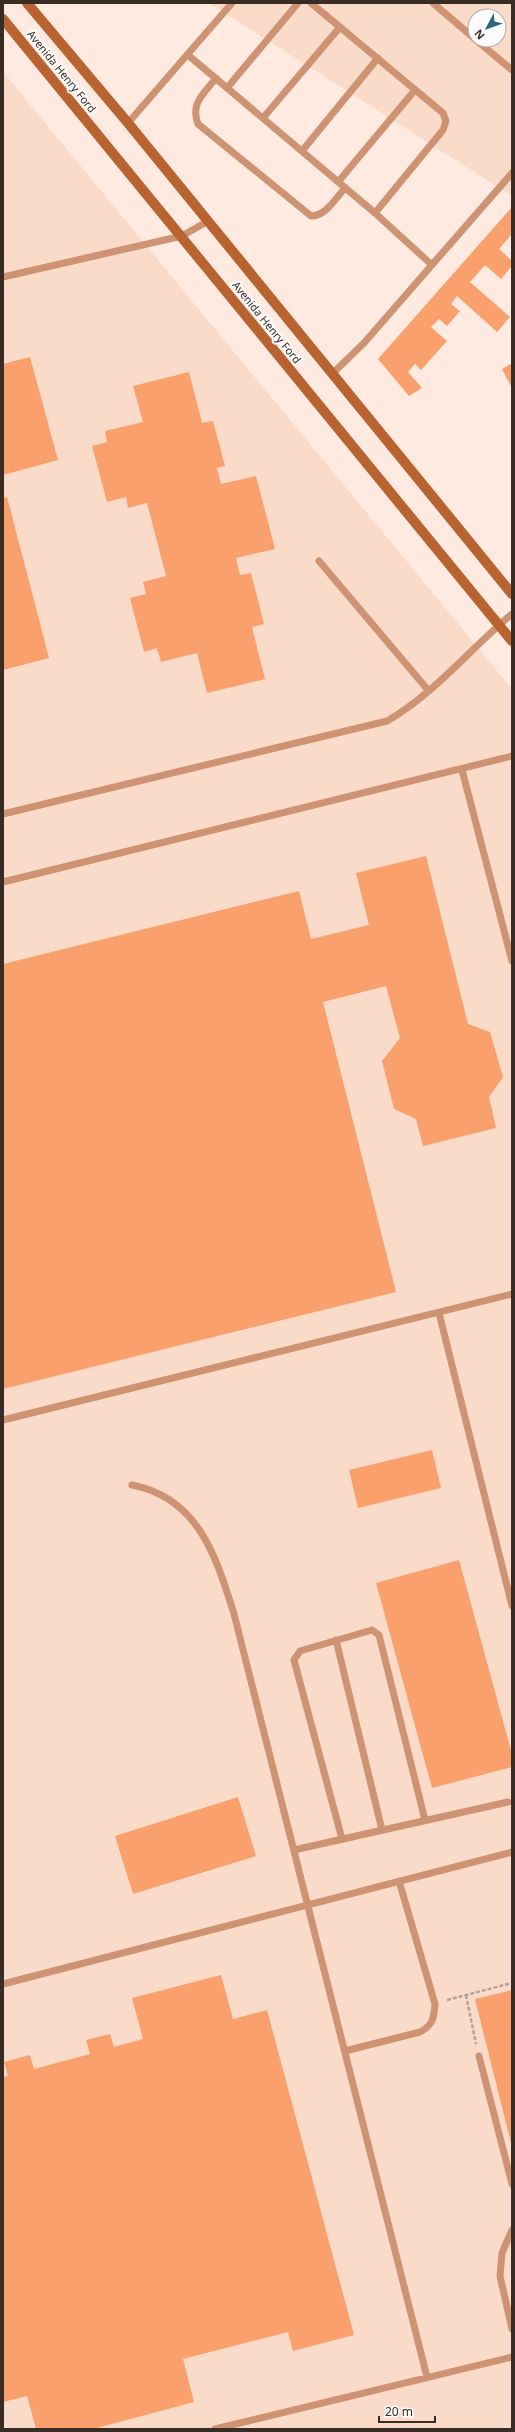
<svg xmlns="http://www.w3.org/2000/svg" width="515" height="2432" font-family="'Noto Sans',sans-serif">
  <style>
    .built { fill: #fadac9; fill-rule: evenodd }
    .building { fill: #faa06c }
    .lines { fill: none; stroke-linecap: round; stroke-linejoin: round }
    .path { stroke: #b4a39a; stroke-width: 2.5; stroke-dasharray: 4 2; stroke-linecap: butt }
    .service { stroke: #ce9373; stroke-width: 7 }
    .secondary { stroke: #b96430; stroke-width: 10 }
    .labels { text-anchor: middle; dominant-baseline: central; stroke-width: 4; stroke-linejoin: round; paint-order: stroke }
    .street-label { font-size: 11px; fill: #382c25; stroke: #fcfcfc }
  </style>
  <rect width="100%" height="100%" fill="#feeae0"/>
  <!-- built -->
  <path class="built" d="M 209,3 L 512,3 L 512,196 ZM 475,16 L 499,16 L 499,40 L 475,40 Z
    M 3,72 L 512,689 L 512,2429 L 3,2429 Z"/>
  <!-- building -->
  <path class="building" d="M 512,207 L 512,234 L 499,249 L 512,261 L 512,266 L 501,279 L 485,265 L 470,282 L 510,317 L 497,332 L 457,296 L 451,304 L 460,311 L 447,326 L 439,319 L 431,327 L 447,341 L 421,370 L 415,364 L 408,372 L 422,388 L 409,396 L 378,359 Z
    M 30,357 L 58,460 L 3,475 L 3,364 Z
    M 512,363 L 512,388 L 502,369 Z
    M 189,372 L 202,423 L 213,421 L 225,466 L 217,468 L 221,484 L 256,476 L 275,549 L 236,558 L 240,575 L 251,573 L 264,624 L 252,627 L 265,679 L 207,693 L 197,653 L 161,662 L 157,648 L 144,652 L 130,598 L 146,594 L 143,582 L 166,576 L 147,503 L 128,508 L 126,497 L 107,502 L 92,446 L 107,442 L 105,431 L 143,422 L 133,386 Z
    M 7,497 L 49,658 L 3,670 L 3,498 Z
    M 426,856 L 468,1024 L 490,1032 L 503,1077 L 489,1097 L 496,1128 L 423,1146 L 416,1119 L 394,1109 L 382,1061 L 400,1038 L 386,986 L 323,1002 L 396,1292 L 3,1389 L 3,964 L 299,891 L 311,939 L 369,925 L 356,873 Z
    M 432,1450 L 441,1488 L 358,1508 L 349,1470 Z
    M 459,1560 L 512,1754 L 512,1767 L 432,1788 L 376,1583 Z
    M 238,1797 L 256,1856 L 133,1894 L 115,1836 Z
    M 221,1975 L 233,2019 L 267,2010 L 354,2335 L 293,2351 L 288,2332 L 183,2359 L 194,2402 L 93,2429 L 36,2429 L 27,2396 L 3,2402 L 3,2077 L 8,2076 L 4,2062 L 30,2055 L 34,2069 L 90,2054 L 86,2040 L 110,2034 L 114,2047 L 143,2039 L 132,1998 Z
    M 512,1990 L 512,2143 L 511,2143 L 475,1999 Z"/>
  <g class="lines">
    <!-- path -->
    <path class="path" d="M 466,1995 L 476,2044
      M 447,2000 L 512,1983"/>
    <!-- service -->
    <path class="service" d="M 311,3 L 443,113 L 446,121 L 443,130 L 375,213
      M 433,3 L 475,39
      M 476,40 L 512,70
      M 188,55 L 375,213 L 432,265
      M 216,78 C 204,94 190,103 198,124 L 311,216 C 326,216 335,199 345,188
      M 227,88 L 298,3
      M 263,118 L 340,27
      M 128,123 L 232,3
      M 302,151 L 378,58
      M 338,182 L 415,90
      M 3,277 L 182,236 L 208,221
      M 332,374 L 364,343 L 512,173
      M 319,561 L 428,690
      M 462,770 L 512,961
      M 3,814 L 387,721 C 434,694 470,649 512,614
      M 3,882 L 512,756
      M 439,1313 L 512,1606
      M 3,1420 L 512,1294
      M 132,1485 C 199,1498 216,1557 234,1614 L 427,2377
      M 336,1640 L 382,1830
      M 342,1839 L 294,1660 L 300,1651 L 372,1630 L 379,1635 L 425,1820
      M 294,1850 L 508,1802
      M 3,1984 L 512,1852
      M 345,2051 L 420,2032 C 433,2025 434,2018 435,2004 L 399,1881
      M 479,2056 L 512,2184
      M 512,2230 L 502,2253 L 500,2276 L 512,2329
      M 215,2429 L 512,2357"/>
    <!-- secondary -->
    <path class="secondary" d="M 27,3 L 128,123 L 512,594
      M 3,19 L 512,641"/>
  </g>
  <g class="labels">
    <!-- street labels -->
    <g class="street-label">
      <text transform="translate(62 71) rotate(51)">Avenida Henry Ford</text>
      <text transform="translate(267 322) rotate(51)">Avenida Henry Ford</text>
    </g>
  </g>
  <!-- border -->
  <rect width="515" height="2432" fill="none" stroke="#382c25" stroke-width="8"/>
  <!-- north arrow -->
  <g transform="translate(487 28) rotate(229)"><circle r="19" fill="#fcfcfc" stroke="#aea9a6"/>
  <path d="M0-3L7 15L0 10L-7 15Z" fill="#2e6781"/>
  <text y="-6" font-size="11" font-weight="bold" text-anchor="middle" fill="#382c25">N</text>
  </g>
  <!-- scale -->
  <path d="M379 2416v6h56v-6" fill="none" stroke="#382c25" stroke-width="2"/>
  <text x="385" y="2416" font-size="12" fill="#382c25" stroke="#fcfcfc" stroke-width="3" paint-order="stroke">20 m</text>
</svg>
